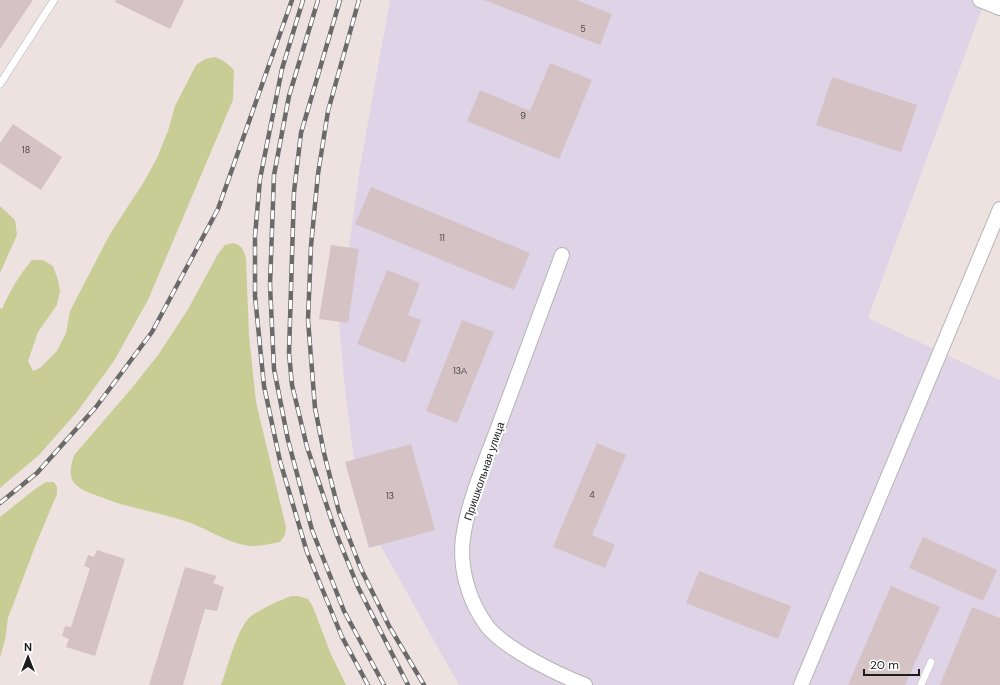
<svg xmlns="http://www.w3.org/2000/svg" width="1000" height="685" font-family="'DM Sans',sans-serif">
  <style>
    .industrial { fill: #dfd3e7 }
    .forest { fill: #c7cd95 }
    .building { fill: #d4c2c5 }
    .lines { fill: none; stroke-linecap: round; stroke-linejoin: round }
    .service-casing { stroke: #b5b5b5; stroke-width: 8 }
    .minor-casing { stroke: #b5b5b5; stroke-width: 16 }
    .service { stroke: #fff; stroke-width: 7 }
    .minor { stroke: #fff; stroke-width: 14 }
    .rail-casing { stroke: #6a6a6a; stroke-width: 4.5 }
    .rail { stroke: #fff; stroke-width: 3; stroke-dasharray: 9; stroke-linecap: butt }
    .labels { text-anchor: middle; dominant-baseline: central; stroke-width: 4; stroke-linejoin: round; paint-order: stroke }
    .number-label { font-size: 9px; fill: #4a4646 }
    .street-label { font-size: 11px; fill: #1c1c1c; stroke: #fff }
  </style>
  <rect width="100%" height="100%" fill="#eee2e1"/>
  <!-- industrial -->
  <path class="industrial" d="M 390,0 L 985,0 L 868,318 L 1000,380 L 1000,685 L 459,685 L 379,543 L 354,459 L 344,381 L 339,320 L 360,167 Z"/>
  <!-- forest -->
  <path class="forest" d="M 215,57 L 224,61 L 234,70 L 233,100 L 148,300 L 114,361 L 77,412 L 39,455 L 0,488 L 0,308 L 2,309 C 10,291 19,275 32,260 L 43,260 L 53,266 L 58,280 L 60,291 L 57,305 L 38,332 L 28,361 L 33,371 L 40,368 L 57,351 L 66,333 L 70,311 L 110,234 L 145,180 L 157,158 L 168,131 L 175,106 L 196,65 L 205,59 Z
    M 0,206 L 15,220 L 17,235 L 0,273 Z
    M 233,243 C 242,245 244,250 246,259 L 249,336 L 256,402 L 286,527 L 285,535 L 280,542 C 269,544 256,548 244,545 C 225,541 207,529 188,522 C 160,512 129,509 101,497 C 92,494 80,490 74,483 C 68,475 71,462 75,454 L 131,389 L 158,355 L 187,311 L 218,254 L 225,245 Z
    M 46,482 L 54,482 L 57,487 L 57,494 L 36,544 L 8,618 L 5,640 L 0,657 L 0,517 L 35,489 Z
    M 293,596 L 298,596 L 308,599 L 313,607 L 330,652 L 346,685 L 221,685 C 228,667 237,628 251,616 C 256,612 264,609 270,605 C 278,602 284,598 293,596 Z"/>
  <!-- building -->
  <path class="building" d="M 0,0 L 33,0 L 0,49 Z
    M 116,0 L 184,0 L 170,29 L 115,2 Z
    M 484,0 L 576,0 L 612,14 L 600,45 Z
    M 550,63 L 592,80 L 559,159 L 467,121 L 480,90 L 530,111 Z
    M 832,77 L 917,105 L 901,152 L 816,125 Z
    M 13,124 L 62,157 L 41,190 L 0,163 L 0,143 Z
    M 371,187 L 530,253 L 514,290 L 355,224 Z
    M 331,245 L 359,249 L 348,323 L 319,319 Z
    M 387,270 L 420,283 L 408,315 L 421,320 L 405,363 L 357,344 Z
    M 462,320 L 494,332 L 457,423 L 426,411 Z
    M 597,443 L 626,455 L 592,535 L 615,545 L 605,568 L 553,547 Z
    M 411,444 L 435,530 L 369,548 L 345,462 Z
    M 923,537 L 997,570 L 983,601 L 909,568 Z
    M 97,550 L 125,559 L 95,656 L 66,647 L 69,639 L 62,636 L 65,626 L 71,627 L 90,568 L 84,566 L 88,555 L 94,557 Z
    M 185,567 L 217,576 L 213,583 L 224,587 L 217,611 L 205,609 L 183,685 L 149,685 Z
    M 699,571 L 791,606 L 778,639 L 686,603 Z
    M 891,586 L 940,607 L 905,685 L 848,685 Z
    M 972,607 L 1000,618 L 1000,685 L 940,685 Z"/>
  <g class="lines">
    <defs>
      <path id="service" d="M 0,84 L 54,0
        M 921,685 L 931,662"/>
      <path id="minor" d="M 980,0 L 1000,8
        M 562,255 C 541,312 520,369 499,425 C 486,460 468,501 463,538 C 459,568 469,602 487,626 C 505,649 557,674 585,685
        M 801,685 L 1000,209"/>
    </defs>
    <!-- service casing -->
    <use href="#service" class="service-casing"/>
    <!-- minor casing -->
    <use href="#minor" class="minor-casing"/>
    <!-- service -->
    <use href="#service" class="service"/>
    <!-- minor -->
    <use href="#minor" class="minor"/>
    <defs>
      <path id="rail" d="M 303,0 L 282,69 L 260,179 L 255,236 L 255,296 L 264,386 L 280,461 L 307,552 L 342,637 L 368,685
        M 318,0 L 289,96 L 274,175 L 270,285 L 274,369 L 288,440 L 312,530 L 344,611 L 384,685
        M 340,0 L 301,133 L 294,192 L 289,353 L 292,385 L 307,447 L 336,533 L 358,587 L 408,685
        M 359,0 L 328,111 L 318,174 L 311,246 L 308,320 L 315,408 L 324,453 L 339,512 L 361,569 L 389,626 L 424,685
        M 0,503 L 37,473 L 96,407 L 152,332 L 218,209 L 292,0"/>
    </defs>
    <!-- rail casing -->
    <use href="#rail" class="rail-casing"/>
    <!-- rail -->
    <use href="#rail" class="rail"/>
  </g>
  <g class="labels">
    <!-- number labels -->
    <g class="number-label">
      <text x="583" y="29">5</text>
      <text x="523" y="116">9</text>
      <text x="26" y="150">18</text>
      <text x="442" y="238">11</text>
      <text x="460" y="371">13А</text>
      <text x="592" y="495">4</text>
      <text x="390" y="496">13</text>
    </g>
    <!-- street labels -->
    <g class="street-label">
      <text transform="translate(484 471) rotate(-71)">Пришкольная улица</text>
    </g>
  </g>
  <!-- north arrow -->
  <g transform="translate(28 657)" stroke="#ffffff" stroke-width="3" paint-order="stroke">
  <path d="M0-3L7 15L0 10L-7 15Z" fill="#1c1c1c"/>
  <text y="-6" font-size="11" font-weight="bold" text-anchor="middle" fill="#1c1c1c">N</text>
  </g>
  <!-- scale -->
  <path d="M864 669v6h55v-6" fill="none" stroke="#1c1c1c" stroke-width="2"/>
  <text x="870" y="669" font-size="12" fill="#1c1c1c" stroke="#ffffff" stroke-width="3" paint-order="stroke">20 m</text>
</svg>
